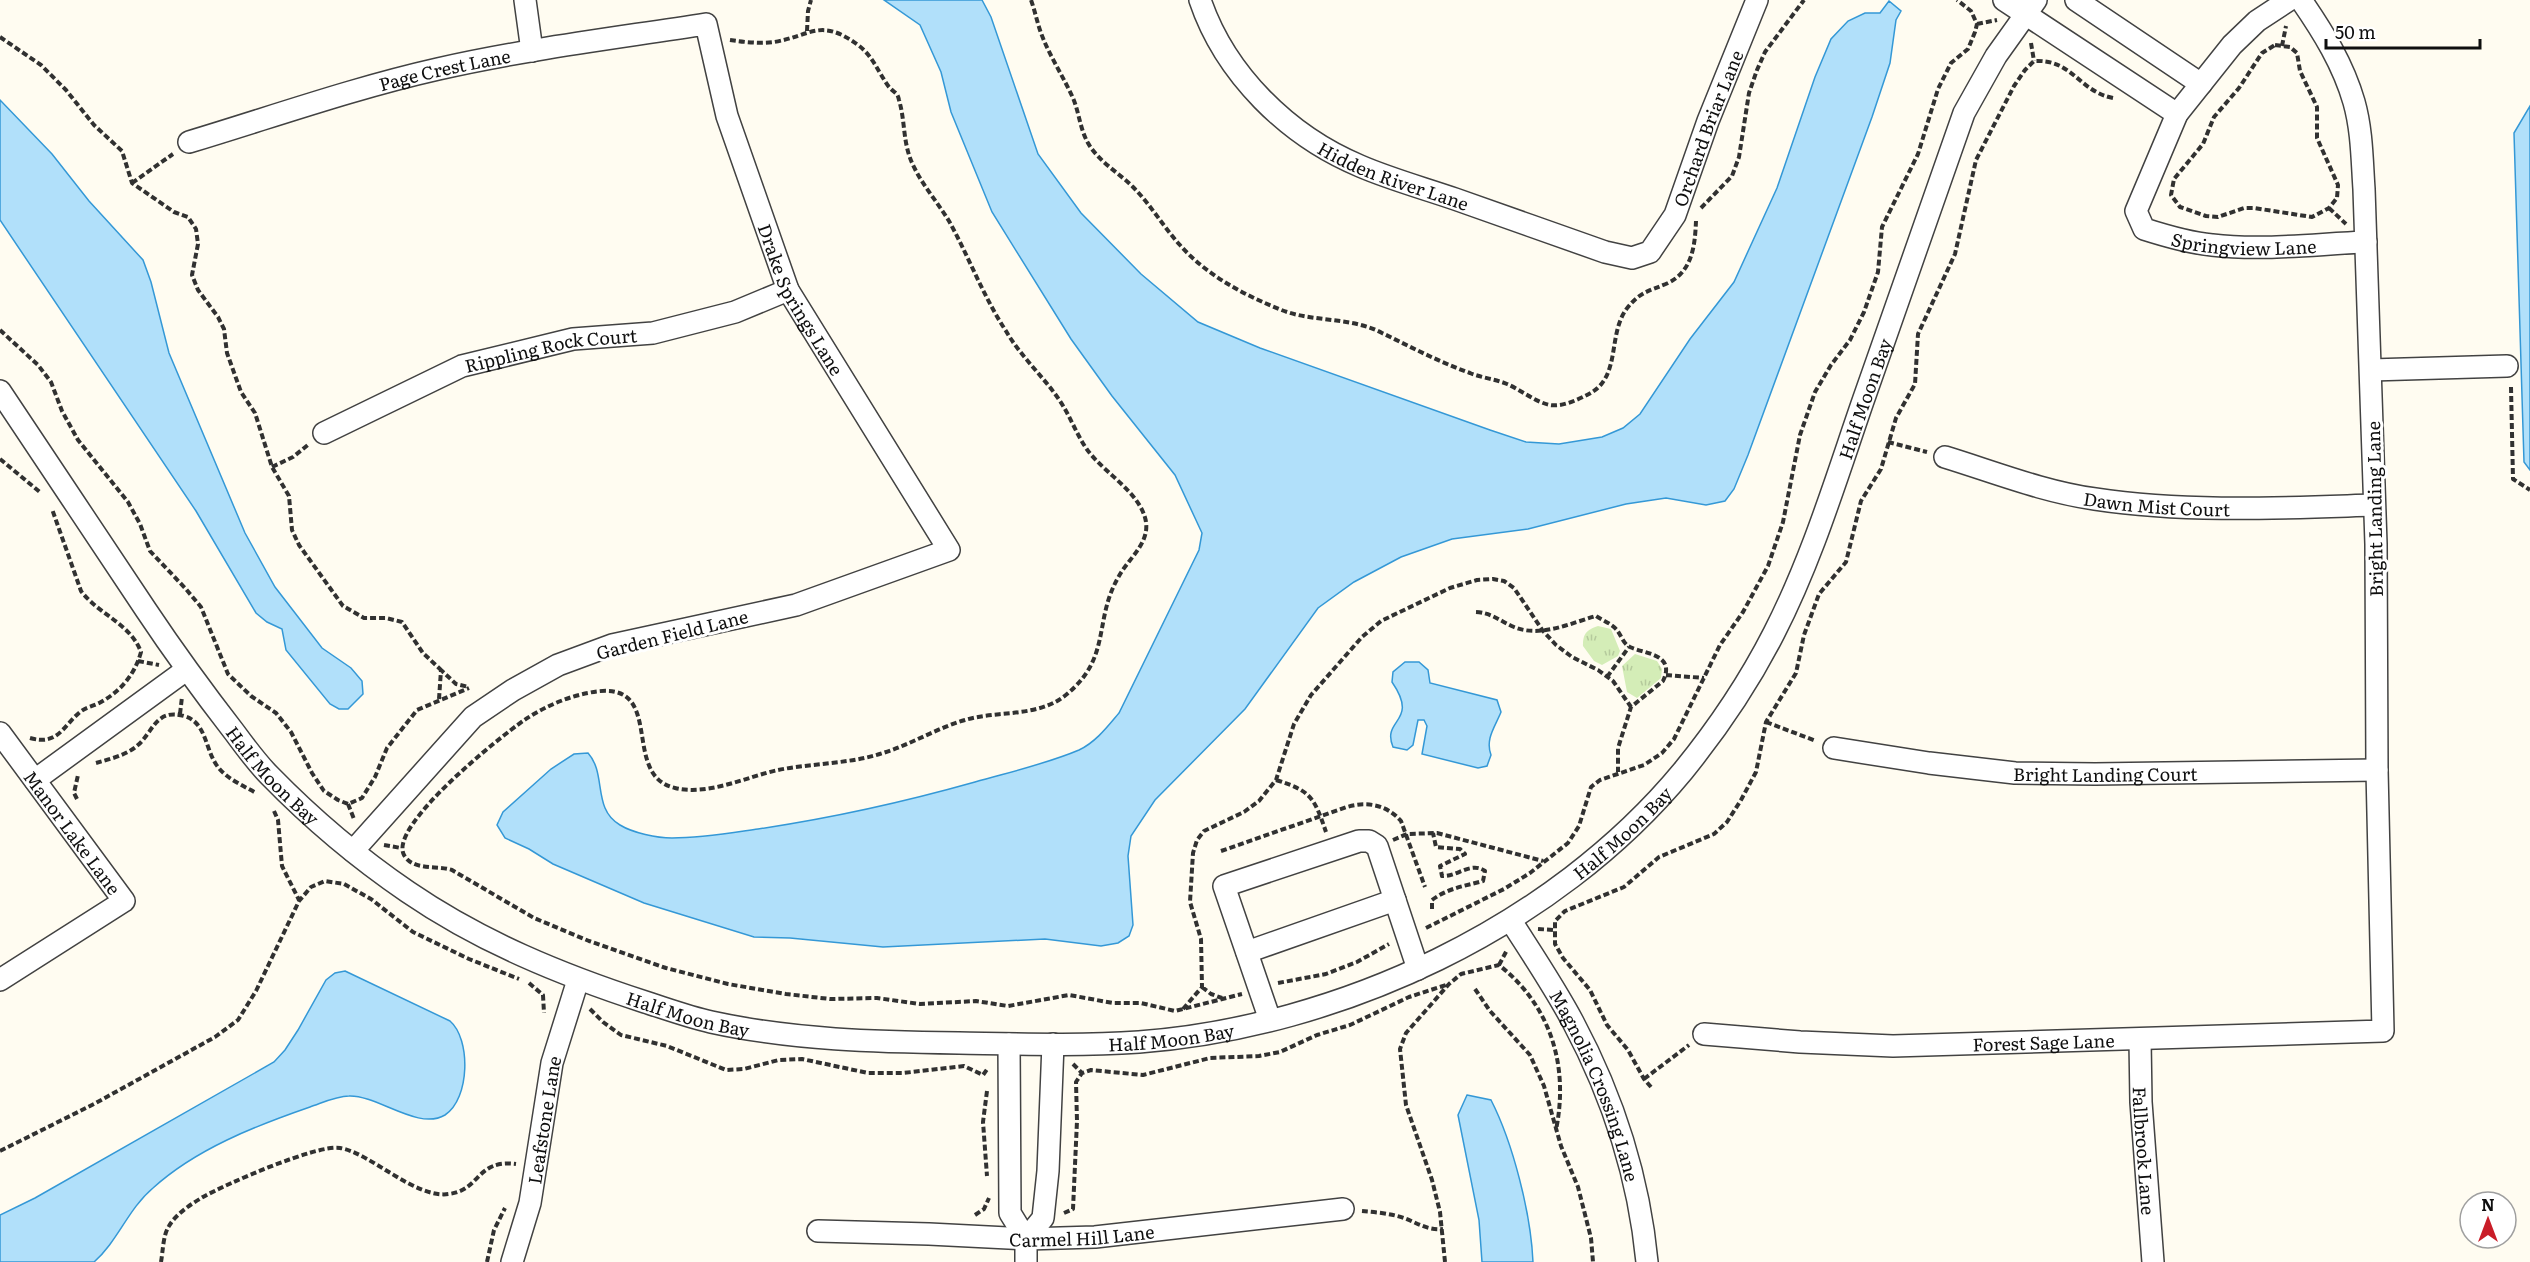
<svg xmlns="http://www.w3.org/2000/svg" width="2530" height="1262" font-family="Literata,serif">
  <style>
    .grass { fill: url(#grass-tufts) }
    .water { fill: #b1e0fa; stroke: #3498d6; stroke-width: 1.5 }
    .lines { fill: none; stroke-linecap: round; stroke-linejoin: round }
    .minor-casing { stroke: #424242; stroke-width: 24 }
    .path { stroke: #313131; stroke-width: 4; stroke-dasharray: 6 3; stroke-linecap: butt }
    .minor { stroke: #fff; stroke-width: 21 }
    .labels { text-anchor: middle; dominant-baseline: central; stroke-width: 6; stroke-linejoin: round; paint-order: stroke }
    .street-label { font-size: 18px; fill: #0f0f0f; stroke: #fff }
  </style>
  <defs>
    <pattern id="grass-tufts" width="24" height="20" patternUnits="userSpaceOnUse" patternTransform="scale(1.5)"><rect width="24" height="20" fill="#d4edb7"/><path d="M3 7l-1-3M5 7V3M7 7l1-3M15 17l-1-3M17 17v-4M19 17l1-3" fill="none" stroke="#b5ca9c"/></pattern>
  </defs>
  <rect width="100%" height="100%" fill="#fffcf1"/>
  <!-- grass -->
  <path class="grass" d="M 1598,626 L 1611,629 L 1620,651 L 1618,656 L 1602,665 L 1594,661 L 1583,646 C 1583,634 1586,630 1598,626 Z
    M 1635,654 L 1657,661 L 1662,669 L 1661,678 L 1637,698 L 1627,692 L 1622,666 Z"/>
  <!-- water -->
  <path class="water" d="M 884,0 L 982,0 L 991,17 L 1038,154 L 1081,213 L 1141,274 L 1198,322 L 1260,348 L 1490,430 L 1526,442 L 1559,444 L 1602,437 L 1623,428 L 1640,414 L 1690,339 L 1734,282 L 1777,188 L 1815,77 L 1831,39 L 1848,21 L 1865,13 L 1880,13 L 1889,1 L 1901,11 L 1896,20 L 1890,63 L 1872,117 L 1748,455 L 1734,489 L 1725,501 L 1706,505 L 1666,498 L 1626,504 L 1528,529 L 1452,539 L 1401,557 L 1354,582 L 1318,608 L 1245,709 L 1155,800 L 1131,836 L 1128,856 L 1133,925 L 1129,936 L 1118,943 L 1101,946 L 1045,939 L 883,947 L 790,938 L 754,937 L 644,903 L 553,864 L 529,849 L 505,838 L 497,825 L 503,812 L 551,769 L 574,754 L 588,753 C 607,774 592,809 620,825 C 633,833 657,838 672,838 C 701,838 730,833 758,829 C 832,818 904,802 975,782 C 1010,772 1046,764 1079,750 C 1096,742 1108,726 1119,713 L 1199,550 L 1202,533 L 1175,475 L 1112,396 L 1071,339 L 992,212 L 951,112 L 941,72 L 920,25 Z
    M 0,100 L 52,154 L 89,201 L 143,260 L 151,282 L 169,353 L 245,533 L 275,587 L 322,648 L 351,668 L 362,681 L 363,694 L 348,709 L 339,709 L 330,704 L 286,650 L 282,629 L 267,622 L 256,613 L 196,511 L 0,220 Z
    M 2530,106 L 2530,470 L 2524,462 L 2514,133 Z
    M 1405,662 L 1419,662 L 1428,670 L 1430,683 L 1497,700 L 1501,712 C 1495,727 1485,739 1491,755 L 1487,766 L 1478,768 L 1422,754 L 1427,726 L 1424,720 L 1418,720 L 1413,745 L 1407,750 L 1393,747 C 1381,718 1420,723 1392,682 L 1393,672 Z
    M 345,971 L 450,1021 C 471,1039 470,1099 445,1115 C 418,1131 378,1095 349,1096 C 336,1096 322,1103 310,1107 C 255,1126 196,1149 153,1188 C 128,1209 118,1241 94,1262 L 0,1262 L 0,1215 L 35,1198 L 274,1062 L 285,1050 L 298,1030 L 326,980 L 335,973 Z
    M 1467,1095 L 1491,1100 C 1513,1143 1531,1214 1533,1262 L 1482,1262 L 1479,1220 L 1458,1115 Z"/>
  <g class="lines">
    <defs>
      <g id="minor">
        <path d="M 525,0 L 532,51"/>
        <path id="s1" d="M 1200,0 C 1225,74 1288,136 1360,166 C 1390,179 1423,188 1455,199 C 1505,217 1555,234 1605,252 L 1632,258 L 1650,252 L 1675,215 L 1708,121 L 1757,0"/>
        <path d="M 2004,0 L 2177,114"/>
        <path d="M 2076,0 L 2201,84"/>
        <path id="s2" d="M 2289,0 L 2257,21 L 2232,45 L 2177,114 L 2136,211 L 2144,229 C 2166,236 2189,243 2212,245 C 2262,251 2315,244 2366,242"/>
        <path id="s3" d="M 189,142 C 272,117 354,88 438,69 C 526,49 617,38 706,24 L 727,116 L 788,290 L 949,550 L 796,605 L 612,645 L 558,665 L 513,690 L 473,717 L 353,851"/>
        <path d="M 2371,370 L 2507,366"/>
        <path id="s4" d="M 0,391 C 49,464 97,537 146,610 C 174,652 204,693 235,733 C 246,748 257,763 270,776 C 310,817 361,860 408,892 C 481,942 562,975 645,1002 C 667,1009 689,1017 711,1022 C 793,1040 877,1042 959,1043 C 1019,1044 1080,1046 1139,1042 C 1340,1027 1554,927 1683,771 C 1718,728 1749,682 1774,633 C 1812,559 1836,479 1863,401 C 1897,305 1930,209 1964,113 L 1996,56 L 2036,0"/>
        <path id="s5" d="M 324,433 L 462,366 L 573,339 L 653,333 L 735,312 L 788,290"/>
        <path id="s6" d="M 1945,457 C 1994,472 2044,492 2095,499 C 2188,513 2281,508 2374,505"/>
        <path id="s7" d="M 0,733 L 124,901 L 0,980"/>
        <path id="s8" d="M 1834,748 L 1929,763 L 2015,773 L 2095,774 L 2377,770"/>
        <path d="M 35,780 L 186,670"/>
        <path id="s9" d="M 1511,921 C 1532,954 1555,988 1573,1022 C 1613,1097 1639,1178 1647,1262"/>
        <path d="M 1247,952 L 1395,900"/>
        <path d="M 1270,1020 L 1224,886 L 1359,841 L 1369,841 L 1377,846 L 1418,969"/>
        <path id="s10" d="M 1704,1034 L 1800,1042 L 1893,1046 L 2383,1031 L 2377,770 L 2376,544 L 2364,189 C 2362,160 2362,130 2354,102 C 2343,64 2323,32 2301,0"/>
        <path id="s11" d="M 2140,1040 L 2141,1102 L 2153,1262"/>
        <path d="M 1009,1044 L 1010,1213 L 1026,1239 L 1026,1262"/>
        <path id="s12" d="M 818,1231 L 929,1234 L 1026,1239 L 1095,1237 L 1343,1209"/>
        <path d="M 1026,1239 L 1043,1218 L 1048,1171 L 1053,1044"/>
        <path id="s13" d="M 512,1262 L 530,1203 L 552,1063 L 578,980"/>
      </g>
    </defs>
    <!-- minor casing -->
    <use href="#minor" class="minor-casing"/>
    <!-- path -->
    <path class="path" d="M 1031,0 C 1035,11 1037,22 1041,33 C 1049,55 1063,76 1073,98 C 1079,112 1080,129 1088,143 C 1098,161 1119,173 1133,187 C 1150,204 1163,226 1179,244 C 1205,274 1242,294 1279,309 C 1312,323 1350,316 1382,333 C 1411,347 1439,362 1470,373 C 1482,378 1495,379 1507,384 C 1521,390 1535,402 1550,405 C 1562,407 1577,400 1587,395 C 1623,378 1606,334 1628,307 C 1641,291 1650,291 1668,283 C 1693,271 1695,244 1696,221
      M 1977,24 L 1997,20
      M 807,31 L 808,11 L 811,0
      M 0,37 L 41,65 L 66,90 L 94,125 L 122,151 L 132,183 L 174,212 L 188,217 L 196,229 L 198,244 L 192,275 L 198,290 L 218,317 L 224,329 L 227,353 L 241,392 L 255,413 L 272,467 L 289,496 L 292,530 L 299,545 L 343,606 L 364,618 L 386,618 L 402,622 L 423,653 L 441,670
      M 730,40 C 744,42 760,44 774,42 C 811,36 820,17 858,45 C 873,56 878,72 889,87 C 895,94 897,91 899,100 C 906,124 902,145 915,169 C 924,187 938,203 949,221 C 969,257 983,296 1006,331 C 1021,357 1044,377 1060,401 C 1070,416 1076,433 1086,448 C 1103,473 1141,492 1146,522 C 1149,544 1129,558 1119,576 C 1093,620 1112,657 1067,694 C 1039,718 999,710 965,720 C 937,728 912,744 883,753 C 850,764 813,763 778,770 C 746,777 708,796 675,788 C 618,775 670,675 588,693 C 566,697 542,708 523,721 C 500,737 388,826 404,855 C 413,871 436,865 452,870 L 534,918 L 589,941 L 666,968 L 728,984 L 786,994 L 830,999 L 877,998 L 920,1004 L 976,1001 L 1008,1006 L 1069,995 L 1113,1003 L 1141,1003 L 1175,1011 L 1242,994
      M 2031,43 L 2034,61
      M 2275,45 L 2290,47 L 2297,53 L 2300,71 L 2317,107 L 2317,138 L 2338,185 L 2337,198 L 2329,208 L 2312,217 L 2254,208 L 2244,208 L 2218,217 L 2206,216 L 2180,207 L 2171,195 L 2174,179 L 2203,144 L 2214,117 L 2239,88 L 2262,53 Z
      M 2282,46 L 2286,26
      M 132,183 L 173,154
      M 1701,208 L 1732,176 L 1739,157 L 1749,93 L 1757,70 L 1765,52 L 1804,0
      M 2329,208 L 2346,224
      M 0,330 L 38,365 L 51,382 L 62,411 L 78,440 L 128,502 L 140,524 L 150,551 L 185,588 L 201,607 L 228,674 L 251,696 L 276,713 L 291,732 L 312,773 L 324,791 L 338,800 L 348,804 L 362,798 L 375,777 L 387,748 L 417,710 L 469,688
      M 2511,387 L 2513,479 L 2530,490
      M 1888,442 L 1927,452
      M 0,459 L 41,493
      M 272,467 L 293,457 L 309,444
      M 1476,612 C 1492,613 1500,621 1514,627 C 1540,638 1571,623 1596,616 C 1602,620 1612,624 1616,629 C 1621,634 1623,644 1630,647 C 1645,654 1676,654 1663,681 L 1631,707 L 1618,748 L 1618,772
      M 138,661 L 159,665
      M 1666,675 L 1704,678
      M 1607,677 L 1629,647
      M 439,699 L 441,670 L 456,684 L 469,687
      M 180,714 L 182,697
      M 1766,722 L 1816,741
      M 30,738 C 58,746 63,726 80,712 C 86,707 94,706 101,702 C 121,691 135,674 141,652 C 130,623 99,615 81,591 L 52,509
      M 96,763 C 110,759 127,755 138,745 C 153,732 156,708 184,716 C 207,722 205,751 218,767 C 227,779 244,786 256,793
      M 1276,780 C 1311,791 1314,797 1326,832
      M 77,799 L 74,793 L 78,775
      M 348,804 L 354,819
      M 274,811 L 278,820 L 282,866 L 299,900
      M 1393,840 L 1407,834 L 1437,833 L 1543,861
      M 384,845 L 401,848
      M 1221,851 L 1347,807 C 1368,801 1387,805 1401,821 L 1425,887
      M 1432,909 L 1432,900 C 1448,888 1465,886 1483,881 L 1485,871 C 1471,861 1457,877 1442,876 L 1440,866 L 1465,854 L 1460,849 L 1436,847 L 1433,833
      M 1426,928 L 1504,889 L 1530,873 L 1568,843 L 1579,826 L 1591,787 L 1600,780 L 1644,765 L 1662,753 L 1674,739 L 1720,645 L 1743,612 L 1768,566 L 1783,522 L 1800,435 L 1815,392 L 1831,365 L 1850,340 L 1864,312 L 1878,272 L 1882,227 L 1918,154 L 1938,89 L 1951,63 L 1968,49 L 1975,32 L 1977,24 L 1971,11 L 1957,0
      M 1538,929 L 1554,930
      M 1499,965 L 1507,950
      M 529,983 L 543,995 L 544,1013
      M 1278,983 L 1326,974 L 1357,962 L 1389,944
      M 1202,987 L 1211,994 L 1222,998
      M 1475,989 L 1490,1011 L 1530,1055 L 1544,1086 L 1561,1146 L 1578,1187 L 1591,1238 L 1593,1262
      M 590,1009 L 603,1022 L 621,1035 L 667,1046 L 726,1070 L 744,1069 L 779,1060 L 802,1059 L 868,1073 L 903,1073 L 964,1066 L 983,1075 L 988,1068
      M 1183,1009 L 1202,987 L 1201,939 L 1190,902 L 1193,853 L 1197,840 L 1204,831 L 1244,812 L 1259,801 L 1276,780 L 1294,724 L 1311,695 L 1362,637 L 1381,621 L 1450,588 L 1477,580 L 1493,579 L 1504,581 L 1514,588 L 1543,631 L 1556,645 L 1572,657 L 1598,670 L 1613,681 L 1631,707
      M 1073,1064 L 1082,1073 L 1091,1070 L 1143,1075 L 1210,1058 L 1259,1056 L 1280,1052 L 1317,1035 L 1350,1025 L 1409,997 L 1446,985
      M 1644,1079 L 1689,1045
      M 1651,1087 L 1644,1079 L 1628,1050 L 1607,1025 L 1590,990 L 1563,958 L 1555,944 L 1555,921 L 1565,911 L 1624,887 L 1659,857 L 1714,834 L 1727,822 L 1741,800 L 1756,772 L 1766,722 L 1796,673 L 1804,635 L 1819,594 L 1846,562 L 1861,501 L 1881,469 L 1896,418 L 1915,384 L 1918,334 L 1955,254 L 1976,160 L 2014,86 L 2025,70 L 2034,61 C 2073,59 2078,91 2113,98
      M 987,1091 L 983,1122 L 987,1176
      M 0,1151 L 94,1104 L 215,1037 L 238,1020 L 256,991 L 299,901 L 311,887 L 325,881 L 344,884 L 371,899 L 413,932 L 469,959 L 519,979
      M 1362,1211 C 1373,1212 1386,1213 1397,1216 C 1414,1220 1425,1231 1443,1229
      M 1064,1213 L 1073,1209 L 1077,1121 L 1076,1082 L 1082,1073
      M 975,1215 L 984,1209 L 989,1198
      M 161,1262 C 163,1251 163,1235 169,1226 C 176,1214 191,1204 203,1197 C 226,1184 317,1144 340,1148 C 371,1153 415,1199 449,1194 C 481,1190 476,1159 516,1164
      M 487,1262 L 494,1230 L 505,1208
      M 1445,1262 L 1440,1212 L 1432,1180 L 1406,1105 L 1400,1049 L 1406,1033 L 1449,984 L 1461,974 L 1499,965 C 1551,1006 1569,1066 1556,1130"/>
    <!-- minor -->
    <use href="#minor" class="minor"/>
  </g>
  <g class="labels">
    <!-- street labels -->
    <g class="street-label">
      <text stroke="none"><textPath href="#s3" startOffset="266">Page Crest Lane</textPath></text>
      <text stroke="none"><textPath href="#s1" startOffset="681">Orchard Briar Lane</textPath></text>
      <text stroke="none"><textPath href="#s1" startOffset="272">Hidden River Lane</textPath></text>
      <text stroke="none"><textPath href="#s2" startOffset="388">Springview Lane</textPath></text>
      <text stroke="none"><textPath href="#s3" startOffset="824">Drake Springs Lane</textPath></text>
      <text stroke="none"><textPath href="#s5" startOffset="244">Rippling Rock Court</textPath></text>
      <text stroke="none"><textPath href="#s4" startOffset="2452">Half Moon Bay</textPath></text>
      <text stroke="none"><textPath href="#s6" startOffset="218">Dawn Mist Court</textPath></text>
      <text transform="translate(2374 509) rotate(-91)">Bright Landing Lane</text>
      <text transform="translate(672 634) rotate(-14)">Garden Field Lane</text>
      <text stroke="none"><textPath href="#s8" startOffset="273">Bright Landing Court</textPath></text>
      <text stroke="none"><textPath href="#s4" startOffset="472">Half Moon Bay</textPath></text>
      <text stroke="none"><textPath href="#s4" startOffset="1948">Half Moon Bay</textPath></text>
      <text stroke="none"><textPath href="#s7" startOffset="123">Manor Lake Lane</textPath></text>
      <text stroke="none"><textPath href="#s4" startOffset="958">Half Moon Bay</textPath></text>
      <text stroke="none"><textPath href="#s4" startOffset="1444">Half Moon Bay</textPath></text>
      <text stroke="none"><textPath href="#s10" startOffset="340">Forest Sage Lane</textPath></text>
      <text stroke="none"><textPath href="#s9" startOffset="186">Magnolia Crossing Lane</textPath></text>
      <text stroke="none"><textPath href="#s13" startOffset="146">Leafstone Lane</textPath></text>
      <text stroke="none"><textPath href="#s11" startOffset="111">Fallbrook Lane</textPath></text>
      <text stroke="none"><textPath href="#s12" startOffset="264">Carmel Hill Lane</textPath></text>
    </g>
  </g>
  <!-- north arrow -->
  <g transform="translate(2488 1220)"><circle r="28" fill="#ffffff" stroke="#9f9f9f" stroke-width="1.5"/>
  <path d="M0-4.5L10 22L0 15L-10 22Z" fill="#c91d28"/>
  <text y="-9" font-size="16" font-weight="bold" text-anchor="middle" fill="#0f0f0f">N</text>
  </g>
  <!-- scale -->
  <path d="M2326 39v9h154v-9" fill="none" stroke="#0f0f0f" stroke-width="3"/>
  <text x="2335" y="39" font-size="18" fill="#0f0f0f" stroke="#ffffff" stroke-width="4.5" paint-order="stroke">50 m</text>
</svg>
